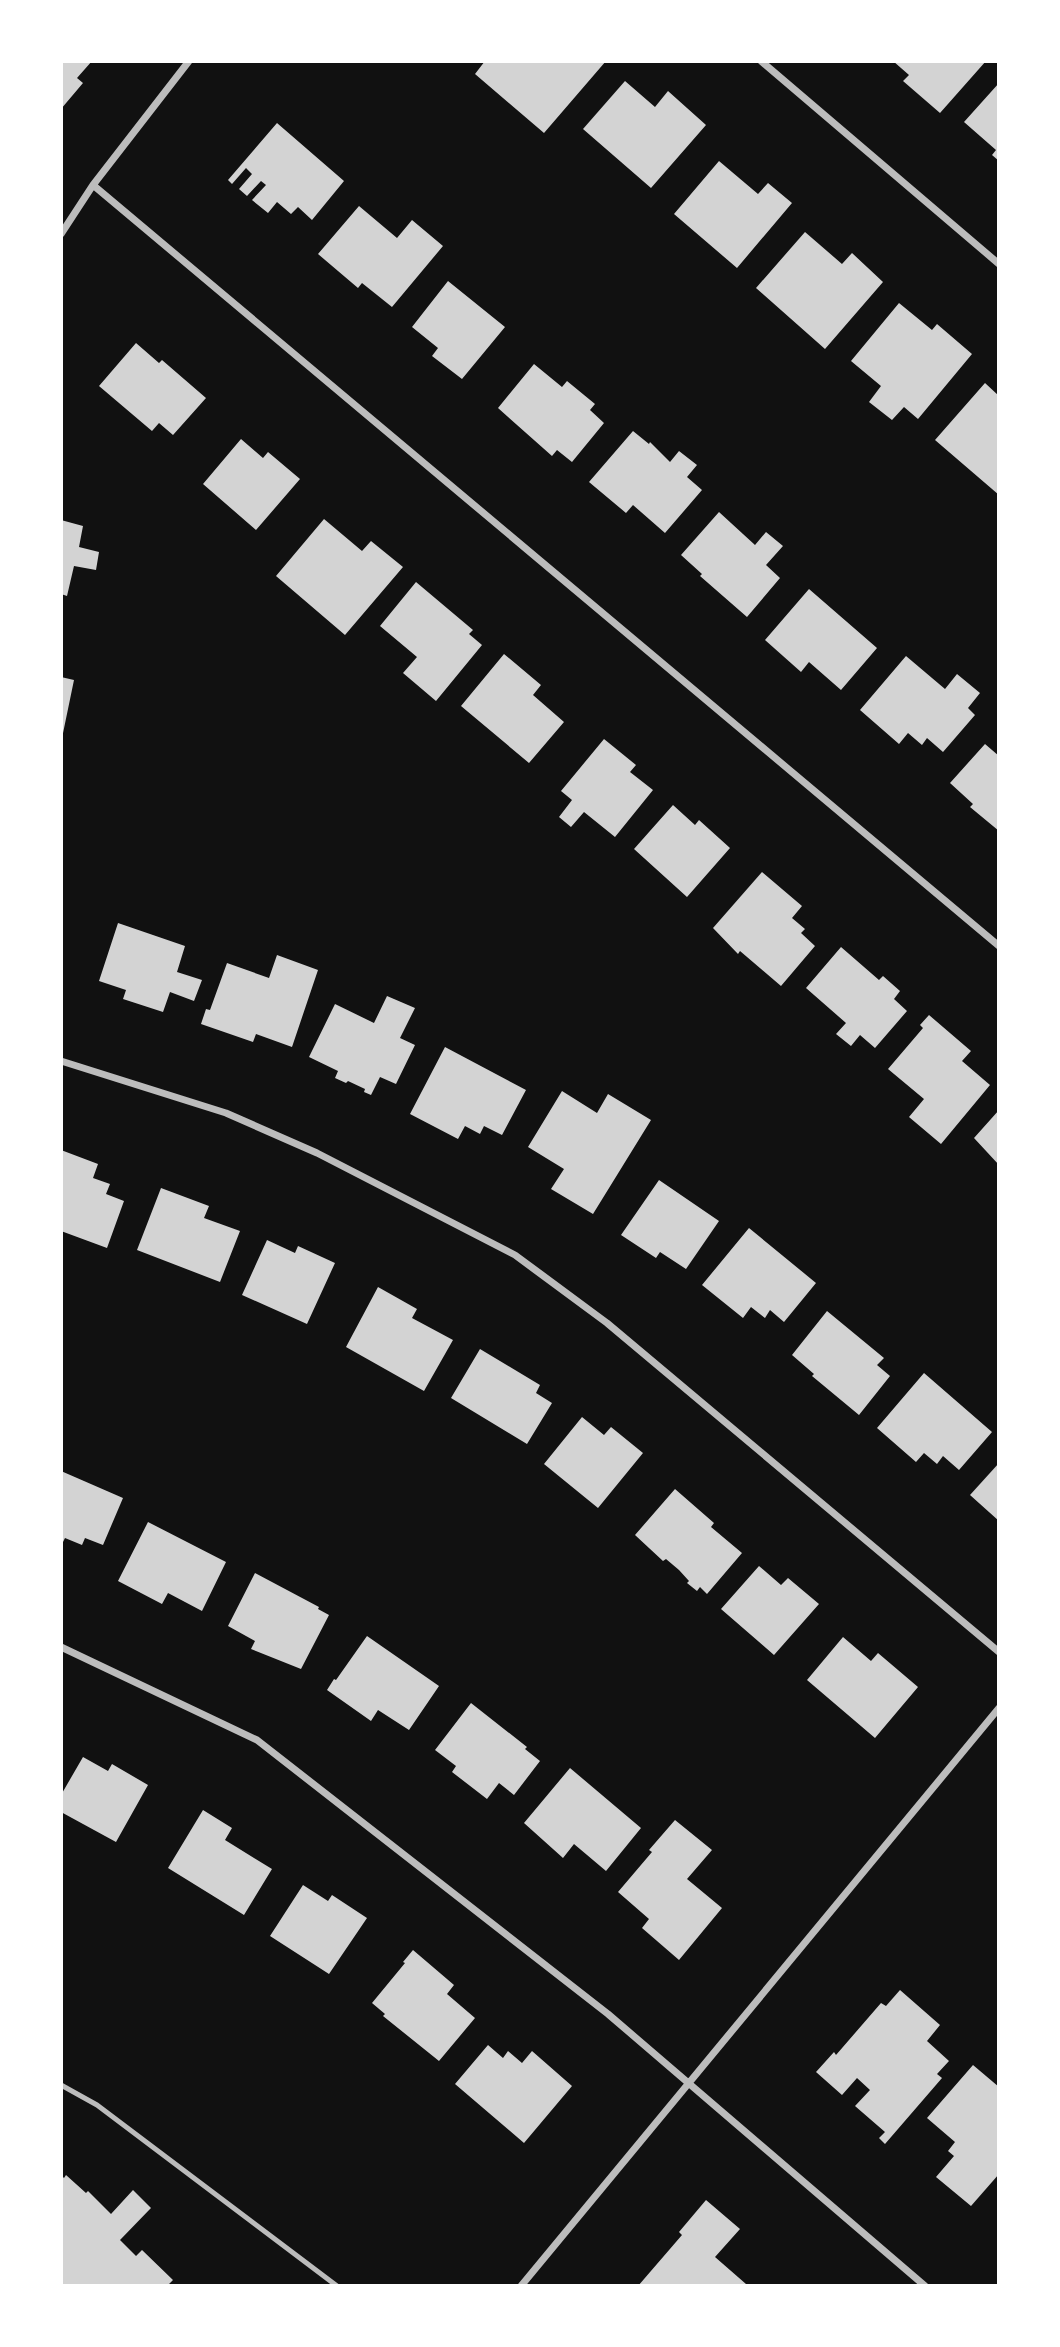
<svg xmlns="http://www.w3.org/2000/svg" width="1060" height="2347" font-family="'Titillium Web',sans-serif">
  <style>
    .building { fill: #d3d3d3 }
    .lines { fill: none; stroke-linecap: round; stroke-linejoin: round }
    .service { stroke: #bcbcbc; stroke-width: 5 }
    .minor { stroke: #bcbcbc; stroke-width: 7 }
  </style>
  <rect width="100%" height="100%" fill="#111"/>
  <!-- building -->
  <path class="building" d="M 61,61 L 92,61 L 77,78 L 83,83 L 61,109 Z
    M 485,61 L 606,61 L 544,133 L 475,74 Z
    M 893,61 L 986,61 L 940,113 L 903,81 L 909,75 Z
    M 625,81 L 655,107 L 668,91 L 706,125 L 651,188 L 583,129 Z
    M 999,83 L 999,161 L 992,155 L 996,150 L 964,122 Z
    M 277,123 L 344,181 L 312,220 L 298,207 L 291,214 L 277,202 L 268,213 L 252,200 L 266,185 L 261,181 L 247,196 L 239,189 L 252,174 L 246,168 L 232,184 L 228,180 Z
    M 719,161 L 758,194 L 768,183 L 792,203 L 737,268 L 674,214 Z
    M 359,206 L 397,238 L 412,220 L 443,246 L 392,307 L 362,283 L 358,288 L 318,254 Z
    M 805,232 L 842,264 L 852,253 L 883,282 L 825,349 L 756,288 Z
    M 448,281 L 505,327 L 462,379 L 432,356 L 438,348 L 412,327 Z
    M 899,303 L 932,330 L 937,324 L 972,354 L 918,419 L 904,407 L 892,420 L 869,402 L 881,386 L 851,361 Z
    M 136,343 L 159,363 L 162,360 L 206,398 L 173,435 L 159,423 L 152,431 L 99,386 Z
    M 534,364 L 562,387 L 567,381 L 595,404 L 590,410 L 604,423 L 572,462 L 557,450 L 552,456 L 498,408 Z
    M 985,383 L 999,396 L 999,495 L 935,440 Z
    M 633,431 L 649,444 L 650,442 L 670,462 L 679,451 L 697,465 L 687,477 L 702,490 L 665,533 L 633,505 L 626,513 L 589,482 Z
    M 241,439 L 263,458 L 268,452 L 300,479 L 256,530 L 203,484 Z
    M 719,512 L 755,545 L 766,532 L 783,546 L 766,565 L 780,578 L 747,617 L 700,576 L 702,574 L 681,555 Z
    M 324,519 L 362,551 L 371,541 L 403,567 L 345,635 L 276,576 Z
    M 61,520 L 83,526 L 79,547 L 99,552 L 96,570 L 74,566 L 67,596 L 61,594 Z
    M 416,582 L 473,630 L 469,634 L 482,645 L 436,701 L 403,673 L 417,657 L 380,626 Z
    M 809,589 L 877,648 L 841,690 L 809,662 L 801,672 L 765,640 Z
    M 504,654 L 541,685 L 533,695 L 564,722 L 529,763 L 461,706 Z
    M 906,656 L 945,689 L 957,674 L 980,693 L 968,708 L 975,715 L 943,752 L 927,738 L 922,745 L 908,733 L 899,744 L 860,710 Z
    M 61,677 L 74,680 L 62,738 L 61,738 Z
    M 604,739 L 636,765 L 630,772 L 653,790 L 615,837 L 584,812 L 571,827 L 559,817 L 572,800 L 561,791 Z
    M 985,744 L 999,756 L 999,831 L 970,807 L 973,804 L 950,783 Z
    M 673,805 L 695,825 L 699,820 L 730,848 L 687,897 L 634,849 Z
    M 762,872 L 802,906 L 792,918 L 805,929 L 801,933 L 815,946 L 781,986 L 740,951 L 738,954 L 713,928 Z
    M 118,923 L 185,946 L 177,972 L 202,980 L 194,1001 L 170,992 L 163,1012 L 123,999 L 126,990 L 99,981 Z
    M 841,947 L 879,980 L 883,976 L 900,991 L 894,999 L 907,1011 L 875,1048 L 860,1035 L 851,1046 L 836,1034 L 846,1023 L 806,988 Z
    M 277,955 L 318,970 L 292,1047 L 256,1034 L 253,1042 L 201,1024 L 206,1009 L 210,1010 L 227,963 L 269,978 Z
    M 387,996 L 415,1008 L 400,1038 L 415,1045 L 396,1084 L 380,1077 L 371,1095 L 364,1092 L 365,1089 L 348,1081 L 346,1083 L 335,1078 L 338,1071 L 309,1057 L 335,1004 L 374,1023 Z
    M 929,1015 L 971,1051 L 962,1061 L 990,1085 L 941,1144 L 909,1117 L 924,1099 L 888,1069 L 923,1028 L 920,1025 Z
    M 445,1047 L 526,1090 L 502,1135 L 484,1126 L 480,1134 L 465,1126 L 458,1139 L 410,1114 Z
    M 562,1091 L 597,1113 L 608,1094 L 651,1120 L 593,1214 L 551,1189 L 564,1169 L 528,1147 Z
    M 999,1110 L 999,1165 L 974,1138 Z
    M 61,1150 L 98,1164 L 93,1178 L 110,1184 L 106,1194 L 124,1201 L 107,1248 L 61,1231 Z
    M 659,1180 L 719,1221 L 686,1269 L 660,1252 L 656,1258 L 621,1235 Z
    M 161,1188 L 209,1206 L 204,1218 L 240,1231 L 220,1282 L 137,1250 Z
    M 749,1228 L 816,1283 L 784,1322 L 770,1310 L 765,1318 L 751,1307 L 743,1318 L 702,1285 Z
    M 267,1240 L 295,1253 L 298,1246 L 335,1263 L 307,1324 L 242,1295 Z
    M 378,1287 L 417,1309 L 412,1318 L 453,1340 L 424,1391 L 346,1347 Z
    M 827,1311 L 884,1358 L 877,1365 L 890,1376 L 859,1415 L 812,1376 L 814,1374 L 792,1355 Z
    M 480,1349 L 540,1385 L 536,1393 L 552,1403 L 527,1444 L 451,1398 Z
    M 924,1373 L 992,1432 L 959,1470 L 943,1456 L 937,1464 L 924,1453 L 916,1462 L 877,1428 Z
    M 582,1417 L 604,1435 L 611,1427 L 643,1453 L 598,1508 L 544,1464 Z
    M 999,1463 L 999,1521 L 970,1495 Z
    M 61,1471 L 123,1498 L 103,1545 L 85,1538 L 82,1545 L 65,1538 L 61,1546 Z
    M 675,1489 L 714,1523 L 711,1527 L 742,1553 L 707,1594 L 700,1587 L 697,1591 L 687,1583 L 689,1581 L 679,1570 L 666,1559 L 663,1561 L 635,1535 Z
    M 148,1522 L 226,1562 L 202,1611 L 168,1593 L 162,1604 L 118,1581 Z
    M 759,1566 L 781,1585 L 788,1578 L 819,1604 L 774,1655 L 721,1609 Z
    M 255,1573 L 319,1607 L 318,1609 L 329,1615 L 301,1669 L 251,1649 L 255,1641 L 228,1626 Z
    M 367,1636 L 439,1686 L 409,1730 L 378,1710 L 371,1721 L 327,1690 L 334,1679 L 336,1680 Z
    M 843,1637 L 871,1661 L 878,1653 L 918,1687 L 875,1738 L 807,1680 Z
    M 471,1703 L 527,1747 L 525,1749 L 540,1761 L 514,1795 L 499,1783 L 487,1799 L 452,1772 L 456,1766 L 435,1750 Z
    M 83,1757 L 108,1771 L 112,1764 L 148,1785 L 116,1842 L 61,1812 L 61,1795 Z
    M 570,1768 L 641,1828 L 606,1871 L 574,1844 L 563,1858 L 524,1823 Z
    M 203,1810 L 232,1828 L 225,1840 L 272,1869 L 244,1915 L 168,1868 Z
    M 675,1820 L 712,1850 L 687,1879 L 722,1908 L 679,1960 L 642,1928 L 649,1919 L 618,1892 L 652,1852 L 649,1850 Z
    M 303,1885 L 328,1901 L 332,1895 L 367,1918 L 329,1974 L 270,1936 Z
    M 413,1950 L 454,1985 L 447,1994 L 475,2018 L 439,2061 L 383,2016 L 385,2014 L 372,2003 L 405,1963 L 403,1962 Z
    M 900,1990 L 940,2025 L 927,2041 L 949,2061 L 937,2074 L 942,2078 L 885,2144 L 879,2138 L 885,2132 L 855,2106 L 870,2090 L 857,2078 L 842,2095 L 816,2072 L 834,2052 L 836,2055 L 881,2003 L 886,2006 Z
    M 488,2045 L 503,2058 L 508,2051 L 522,2063 L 532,2051 L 572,2086 L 524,2143 L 455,2084 Z
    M 973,2065 L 999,2087 L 999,2174 L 971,2206 L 936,2177 L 954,2156 L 948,2151 L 955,2142 L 927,2118 Z
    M 61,2175 L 64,2178 L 66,2175 L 86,2193 L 88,2191 L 111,2214 L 133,2190 L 151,2208 L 120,2240 L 136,2256 L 142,2250 L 173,2280 L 167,2286 L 61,2286 Z
    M 706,2200 L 740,2229 L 715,2257 L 746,2284 L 638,2286 L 682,2235 L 679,2232 Z"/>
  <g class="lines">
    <!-- service -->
    <path class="service" d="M 61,2085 L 97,2105 L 337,2286"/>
    <!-- minor -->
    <path class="minor" d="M 761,61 L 999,264
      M 93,185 L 999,946
      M 61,234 L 93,185 L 189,61
      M 61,1061 L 226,1113 L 317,1153 L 515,1255 L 607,1323 L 999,1652
      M 61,1647 L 257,1740 L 608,2014 L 925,2286
      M 521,2286 L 999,1708"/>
  </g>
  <!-- border -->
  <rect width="1060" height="2347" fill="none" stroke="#ffffff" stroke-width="126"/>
</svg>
